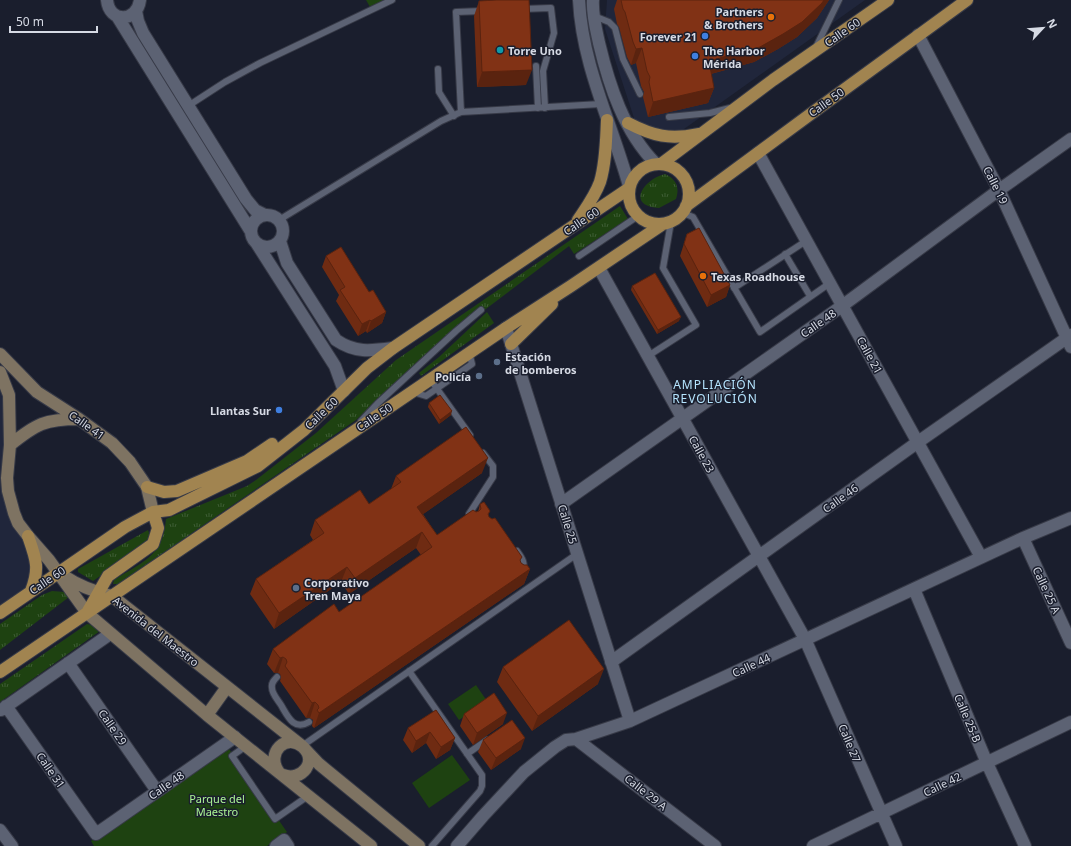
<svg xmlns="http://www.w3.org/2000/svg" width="1071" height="846" font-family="'Noto Sans',sans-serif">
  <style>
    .built { fill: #20263b }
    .grass { fill: url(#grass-tufts) }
    .park { fill: #1e4211 }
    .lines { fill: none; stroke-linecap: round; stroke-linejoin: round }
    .lane-casing { stroke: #373a47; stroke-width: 8 }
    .street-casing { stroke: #373a47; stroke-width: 14 }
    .secondary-casing { stroke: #373a47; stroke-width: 14 }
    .primary-casing { stroke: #373a47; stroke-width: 14 }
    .lane { stroke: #5c6273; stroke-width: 6 }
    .street { stroke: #5c6273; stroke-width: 12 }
    .secondary { stroke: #7e7362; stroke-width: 12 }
    .primary { stroke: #a18450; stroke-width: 12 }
    .wall { fill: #6f2b12 }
    .shaded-wall { fill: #5a230f }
    .building { fill: #813215; stroke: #5a230f }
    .food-dot { fill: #e8710a; stroke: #1a1e2d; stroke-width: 1.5 }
    .shop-dot { fill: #3f7fe0; stroke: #1a1e2d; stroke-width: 1.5 }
    .culture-dot { fill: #0f9aa8; stroke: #1a1e2d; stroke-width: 1.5 }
    .service-dot { fill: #5c6f8a; stroke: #1a1e2d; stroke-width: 1.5 }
    .labels { text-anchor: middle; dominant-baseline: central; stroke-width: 3; stroke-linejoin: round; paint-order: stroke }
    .poi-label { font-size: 11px; font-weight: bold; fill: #d6dae4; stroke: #1a1e2d; text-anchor: start }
    .street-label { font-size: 11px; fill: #d6dae4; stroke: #1a1e2d }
    .park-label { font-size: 11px; fill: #abf494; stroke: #1a1e2d }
    .neighbourhood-label { font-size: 12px; letter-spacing: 1px; fill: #b5e4fe; stroke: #1a1e2d }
  </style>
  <defs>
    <pattern id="grass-tufts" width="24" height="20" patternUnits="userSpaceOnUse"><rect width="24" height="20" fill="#1e4211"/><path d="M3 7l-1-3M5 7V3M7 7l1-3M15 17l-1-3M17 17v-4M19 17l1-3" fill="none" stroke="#3e5d34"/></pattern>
  </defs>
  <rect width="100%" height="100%" fill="#1a1e2d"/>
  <!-- built -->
  <path class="built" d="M 607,0 L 865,0 L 677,134 L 635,121 L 605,29 Z
    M 0,385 L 9,395 L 7,478 L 28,536 L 35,580 L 0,612 Z"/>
  <!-- grass -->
  <path class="grass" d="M 665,174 C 676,179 680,187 676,199 L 659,208 C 625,206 644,179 665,174 Z
    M 620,206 L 628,219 L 574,254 L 569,246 L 425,355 L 356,420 L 118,584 L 113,584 L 114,580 C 142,562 163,557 166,519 L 247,486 L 256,480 L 316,433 L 396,360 Z
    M 487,312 L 494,323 L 421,376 L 419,373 L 439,357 Z
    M 148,530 L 150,536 L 146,544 L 93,581 L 78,572 L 78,569 Z
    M 52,591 L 65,592 L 69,597 L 0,650 L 0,624 L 42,595 Z
    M 87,624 L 92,625 L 100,631 L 0,702 L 0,684 Z"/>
  <!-- park -->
  <path class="park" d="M 366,0 L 387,0 L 370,7 Z
    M 476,685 L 487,701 L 459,720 L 448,704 Z
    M 227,746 L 287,832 L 267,846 L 94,846 L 91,841 Z
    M 452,755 L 470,780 L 429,808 L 412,783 Z"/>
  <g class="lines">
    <defs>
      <path id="lane" d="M 522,9 L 551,8 L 554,33 L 543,71 L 545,108
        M 594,16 L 609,22 L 615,28 L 623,59 L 640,94
        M 816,47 L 839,0
        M 536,66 L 538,108
        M 438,69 L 439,92 L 454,116
        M 188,106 L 225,82 L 260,63 L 392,0
        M 461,112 L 456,12 L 482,11
        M 669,117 L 710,113 L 730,108
        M 683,213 L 693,217 L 760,332 L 830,283
        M 279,220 L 441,121 L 461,112 L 601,104
        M 785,254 L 810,296
        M 579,256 L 638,216
        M 734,288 L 806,241
        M 648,356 L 696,325 L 663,268 L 671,222
        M 430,379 L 470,435
        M 413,392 L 426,396 L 472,364 L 469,352
        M 361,421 L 377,404 L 456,331 L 481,310
        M 470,518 L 469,514 L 493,477 L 493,466 L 483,453
        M 517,551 C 522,558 526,563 522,572
        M 409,671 L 482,775 L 482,786 L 480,791 L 432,846
        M 277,677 C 274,680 271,683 272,688 C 272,694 278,700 281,705 C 288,717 294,731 309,722
        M 246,746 L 232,756 L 275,819 L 308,796
        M 302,746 L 577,554
        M 467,754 L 487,740"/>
      <path id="street" d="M 107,0 C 109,23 137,23 140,0
        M 579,0 C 582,65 612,124 629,186
        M 593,0 C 592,14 596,29 599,43 C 609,85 624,132 656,164
        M 136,11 L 138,21 L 143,33 L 246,199 L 255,210 L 263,214
        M 117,16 L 250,230
        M 918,35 L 999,190 L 1071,347
        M 758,153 L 981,557
        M251 231a16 16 0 1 1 32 0a16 16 0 1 1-32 0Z
        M 280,241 L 287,263 L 336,340 C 355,353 370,351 393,348
        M 257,244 L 335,366 L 344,391
        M 599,268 L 805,639 L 896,846
        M 506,328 L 630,721
        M 561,504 L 842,306 L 999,190 L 1071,139
        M 1023,538 L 1071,643
        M 914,589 L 987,763 L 1025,846
        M 611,662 L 918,442 L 1071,335
        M 68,663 L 157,791
        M 6,706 L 96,834 L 235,737
        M 1,710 L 110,634
        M 576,739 L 715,846
        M 0,830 L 12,846
        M 276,846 L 284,840 L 288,846
        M 457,846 L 483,816 L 524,772 L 555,747 L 566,740 L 576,739 L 630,721 L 1023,538 L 1071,518
        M 813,846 L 1071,722"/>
      <path id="secondary" d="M 0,354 L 37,392 L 79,419 L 112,443 L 130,462 L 147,487 L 153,512
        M 0,372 L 9,395 L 10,445 L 7,478 L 8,491 L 14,513 L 18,523 L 28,536 L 49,560 L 87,613 L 207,715 L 371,846
        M 10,445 C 36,424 45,419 79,419
        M 64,576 C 79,586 95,592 112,596 L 302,746 L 319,764 L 419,846
        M 207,715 L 227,687
        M 278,771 C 266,753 286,732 303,747 C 318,761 302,782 283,775"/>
      <path id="primary" d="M 628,123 C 653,136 670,140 698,134
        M629 194a30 30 0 1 1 60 0a30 30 0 1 1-60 0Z
        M 661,164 L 773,80 L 888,0
        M 686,206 L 812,113 L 967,0
        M 578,220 C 586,208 595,196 600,182 C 606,162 606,140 607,120
        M 511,344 L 552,304
        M 147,487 L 164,492 L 177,491 L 247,461 L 272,444
        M 28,536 C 36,559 40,568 31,591
        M 88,611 L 108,576 L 153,544 L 158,528 L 153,512
        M 0,613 L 125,527 L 153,512 L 169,510 L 258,466 L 304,430 L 367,368 L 393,348 L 628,189
        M 0,672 L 506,328 L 571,286 L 663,224"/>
    </defs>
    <!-- lane casing -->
    <use href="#lane" class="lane-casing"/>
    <!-- street casing -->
    <use href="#street" class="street-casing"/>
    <!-- secondary casing -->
    <use href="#secondary" class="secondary-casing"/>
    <!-- primary casing -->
    <use href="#primary" class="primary-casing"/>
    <!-- lane -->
    <use href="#lane" class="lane"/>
    <!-- street -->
    <use href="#street" class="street"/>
    <!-- secondary -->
    <use href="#secondary" class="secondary"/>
    <!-- primary -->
    <use href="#primary" class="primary"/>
  </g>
  <!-- wall -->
  <path class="wall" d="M 617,0 L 829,0 L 817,18 L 797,37 L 778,49 L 754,62 L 711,74 L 714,88 L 708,103 L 648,117 L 643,97 L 644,92 L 641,86 L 636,63 L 631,65 L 627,57 L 619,27 L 617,24 L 614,9 Z
    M 479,1 L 526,85 L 477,87 L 474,16 Z
    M 687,234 L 730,285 L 726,297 L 707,307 L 680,256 Z
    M 326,256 L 369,292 L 386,312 L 382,323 L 367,333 L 366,331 L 358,336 L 336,301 L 339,295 L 322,267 Z
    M 632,286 L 679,321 L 657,334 L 631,290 Z
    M 429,403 L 451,415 L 439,424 L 428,407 Z
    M 482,473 L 423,514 L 437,535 L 476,512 L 478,512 L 480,504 L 490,511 L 488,515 L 489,517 L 520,561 L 521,563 L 530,569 L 524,584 L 314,728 L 312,726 L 313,721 L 313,720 L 310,718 L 306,718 L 280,681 L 281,677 L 280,674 L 278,673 L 274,673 L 267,664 L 273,649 L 339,612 L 421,555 L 416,548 L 349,594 L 341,582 L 274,629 L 250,594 L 256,579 L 313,540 L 310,535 L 315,520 L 369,504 L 391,489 L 396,476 Z
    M 503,667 L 598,684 L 532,731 L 497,682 Z
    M 436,710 L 455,738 L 450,750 L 436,759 L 426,743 L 412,753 L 403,740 L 408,728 Z
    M 464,714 L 503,724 L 473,745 L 460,726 Z
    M 483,740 L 521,749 L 491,770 L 478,752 Z"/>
  <!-- shaded-wall -->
  <path class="shaded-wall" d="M 824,0 L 829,0 L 817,18 L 797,37 L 778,49 L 754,62 L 703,76 L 709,61 Z
    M 642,48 L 636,63 L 631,65 L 636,49 Z
    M 532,70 L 526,85 L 477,87 L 482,72 Z
    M 714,88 L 708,103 L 648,117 L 653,102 Z
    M 730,285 L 726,297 L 707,307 L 711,295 Z
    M 386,312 L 382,323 L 367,333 L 371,321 Z
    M 681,317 L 679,321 L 657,334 L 658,330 Z
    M 370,320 L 366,331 L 358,336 L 362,324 Z
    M 452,411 L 451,415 L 439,424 L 440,420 Z
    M 488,458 L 482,473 L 412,522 L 417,507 Z
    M 422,532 L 416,548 L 349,594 L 355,578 Z
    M 347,567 L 341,582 L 274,629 L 279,613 Z
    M 530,569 L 524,584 L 314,728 L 319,713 Z
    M 283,657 L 278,673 L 274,673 L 280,658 Z
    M 604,669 L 598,684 L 532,731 L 538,716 Z
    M 315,702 L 310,718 L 306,718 L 312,703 Z
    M 507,713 L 503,724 L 473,745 L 477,733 Z
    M 430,732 L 426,743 L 412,753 L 416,741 Z
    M 455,738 L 450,750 L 436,759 L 441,747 Z
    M 525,738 L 521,749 L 491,770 L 496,758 Z"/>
  <!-- building -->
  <path class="building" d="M 496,0 L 529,0 L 532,70 L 482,72 L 479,1 Z
    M 621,0 L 824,0 L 822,3 L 802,22 L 783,34 L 760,47 L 709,61 L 714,88 L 653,102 L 649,82 L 650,77 L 647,71 L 642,48 L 636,49 L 633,42 L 625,12 L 623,9 Z
    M 699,228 L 730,285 L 711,295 L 684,244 L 687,234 Z
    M 341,247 L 369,292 L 373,290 L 386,312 L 371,321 L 370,320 L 362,324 L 340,290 L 345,287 L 326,256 Z
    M 655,273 L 681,317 L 658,330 L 632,286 Z
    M 440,395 L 452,411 L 440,420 L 429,403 Z
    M 466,427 L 488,458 L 417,507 L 437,535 L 473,510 L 476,512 L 479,511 L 481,509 L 480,504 L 484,502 L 490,511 L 488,514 L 489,517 L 492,519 L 495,518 L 522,557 L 520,560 L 521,563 L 524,565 L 527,565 L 530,569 L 319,713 L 317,710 L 319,708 L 318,705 L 315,702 L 312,703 L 285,666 L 287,662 L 286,659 L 283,657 L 280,658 L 273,649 L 334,604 L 339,612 L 432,547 L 422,532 L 355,578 L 347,567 L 279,613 L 256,579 L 324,533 L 315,520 L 360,490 L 369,504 L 401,482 L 396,476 Z
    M 569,620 L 604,669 L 538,716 L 503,667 Z
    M 494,693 L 507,713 L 477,733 L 464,714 Z
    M 436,710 L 455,738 L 441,747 L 430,732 L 416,741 L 408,728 Z
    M 512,720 L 525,738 L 496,758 L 483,740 Z"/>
  <!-- markers -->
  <g class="food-dot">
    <circle cx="771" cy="17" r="4"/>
    <circle cx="703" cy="276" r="4"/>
  </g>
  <g class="shop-dot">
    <circle cx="705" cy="36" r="4"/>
    <circle cx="695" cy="56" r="4"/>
    <circle cx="279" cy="410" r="4"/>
  </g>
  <circle class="culture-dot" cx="500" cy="50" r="4"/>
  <g class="service-dot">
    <circle cx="497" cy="362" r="4"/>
    <circle cx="479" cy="376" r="4"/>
    <circle cx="296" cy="588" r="4"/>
  </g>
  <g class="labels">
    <!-- poi labels -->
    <g class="poi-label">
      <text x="763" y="11" text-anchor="end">Partners<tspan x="763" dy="13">&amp; Brothers</tspan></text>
      <text x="697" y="36" text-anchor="end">Forever 21</text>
      <text x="508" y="50">Torre Uno</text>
      <text x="703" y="50">The Harbor<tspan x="703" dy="13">Mérida</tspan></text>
      <text x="711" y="276">Texas Roadhouse</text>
      <text x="505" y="356">Estación<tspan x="505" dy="13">de bomberos</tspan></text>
      <text x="471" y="376" text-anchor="end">Policía</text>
      <text x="271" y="410" text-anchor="end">Llantas Sur</text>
      <text x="304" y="582">Corporativo<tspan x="304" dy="13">Tren Maya</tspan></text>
    </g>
    <!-- street labels -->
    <g class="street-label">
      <text transform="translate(842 32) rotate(-35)">Calle 60</text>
      <text transform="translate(826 102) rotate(-36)">Calle 50</text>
      <text transform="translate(996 185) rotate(63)">Calle 19</text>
      <text transform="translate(581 221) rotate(-34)">Calle 60</text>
      <text transform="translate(818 323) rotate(-35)">Calle 48</text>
      <text transform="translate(870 355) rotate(61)">Calle 21</text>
      <text transform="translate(321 413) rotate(-44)">Calle 60</text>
      <text transform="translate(374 417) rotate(-34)">Calle 50</text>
      <text transform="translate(87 425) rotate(35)">Calle 41</text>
      <text transform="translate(702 454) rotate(61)">Calle 23</text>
      <text transform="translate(840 498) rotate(-36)">Calle 46</text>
      <text transform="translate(568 524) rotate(73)">Calle 25</text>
      <text transform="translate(47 580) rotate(-34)">Calle 60</text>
      <text transform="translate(1047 590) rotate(65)">Calle 25 A</text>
      <text transform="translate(156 631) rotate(38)">Avenida del Maestro</text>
      <text transform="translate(751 665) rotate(-25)">Calle 44</text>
      <text transform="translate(968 718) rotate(67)">Calle 25-B</text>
      <text transform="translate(113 727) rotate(55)">Calle 29</text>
      <text transform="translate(850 743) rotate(67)">Calle 27</text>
      <text transform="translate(51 770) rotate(55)">Calle 31</text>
      <text transform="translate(942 784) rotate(-26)">Calle 42</text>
      <text transform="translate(166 785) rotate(-35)">Calle 48</text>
      <text transform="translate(646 792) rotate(38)">Calle 29 A</text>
    </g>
    <!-- park labels -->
    <g class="park-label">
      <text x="217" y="798">Parque del<tspan x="217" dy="13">Maestro</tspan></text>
    </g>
    <!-- neighbourhood labels -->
    <g class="neighbourhood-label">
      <text x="715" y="384">AMPLIACIÓN<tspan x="715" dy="14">REVOLUCIÓN</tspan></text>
    </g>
  </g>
  <!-- north arrow -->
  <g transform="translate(1043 28) rotate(64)" stroke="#1a1e2d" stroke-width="3" paint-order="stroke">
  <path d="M0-3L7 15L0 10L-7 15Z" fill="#d6dae4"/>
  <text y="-6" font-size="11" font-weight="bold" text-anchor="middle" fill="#d6dae4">N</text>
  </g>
  <!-- scale -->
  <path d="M10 26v6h87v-6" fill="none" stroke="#d6dae4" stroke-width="2"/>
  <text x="16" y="26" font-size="12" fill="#d6dae4" stroke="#1a1e2d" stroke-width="3" paint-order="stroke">50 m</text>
</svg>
